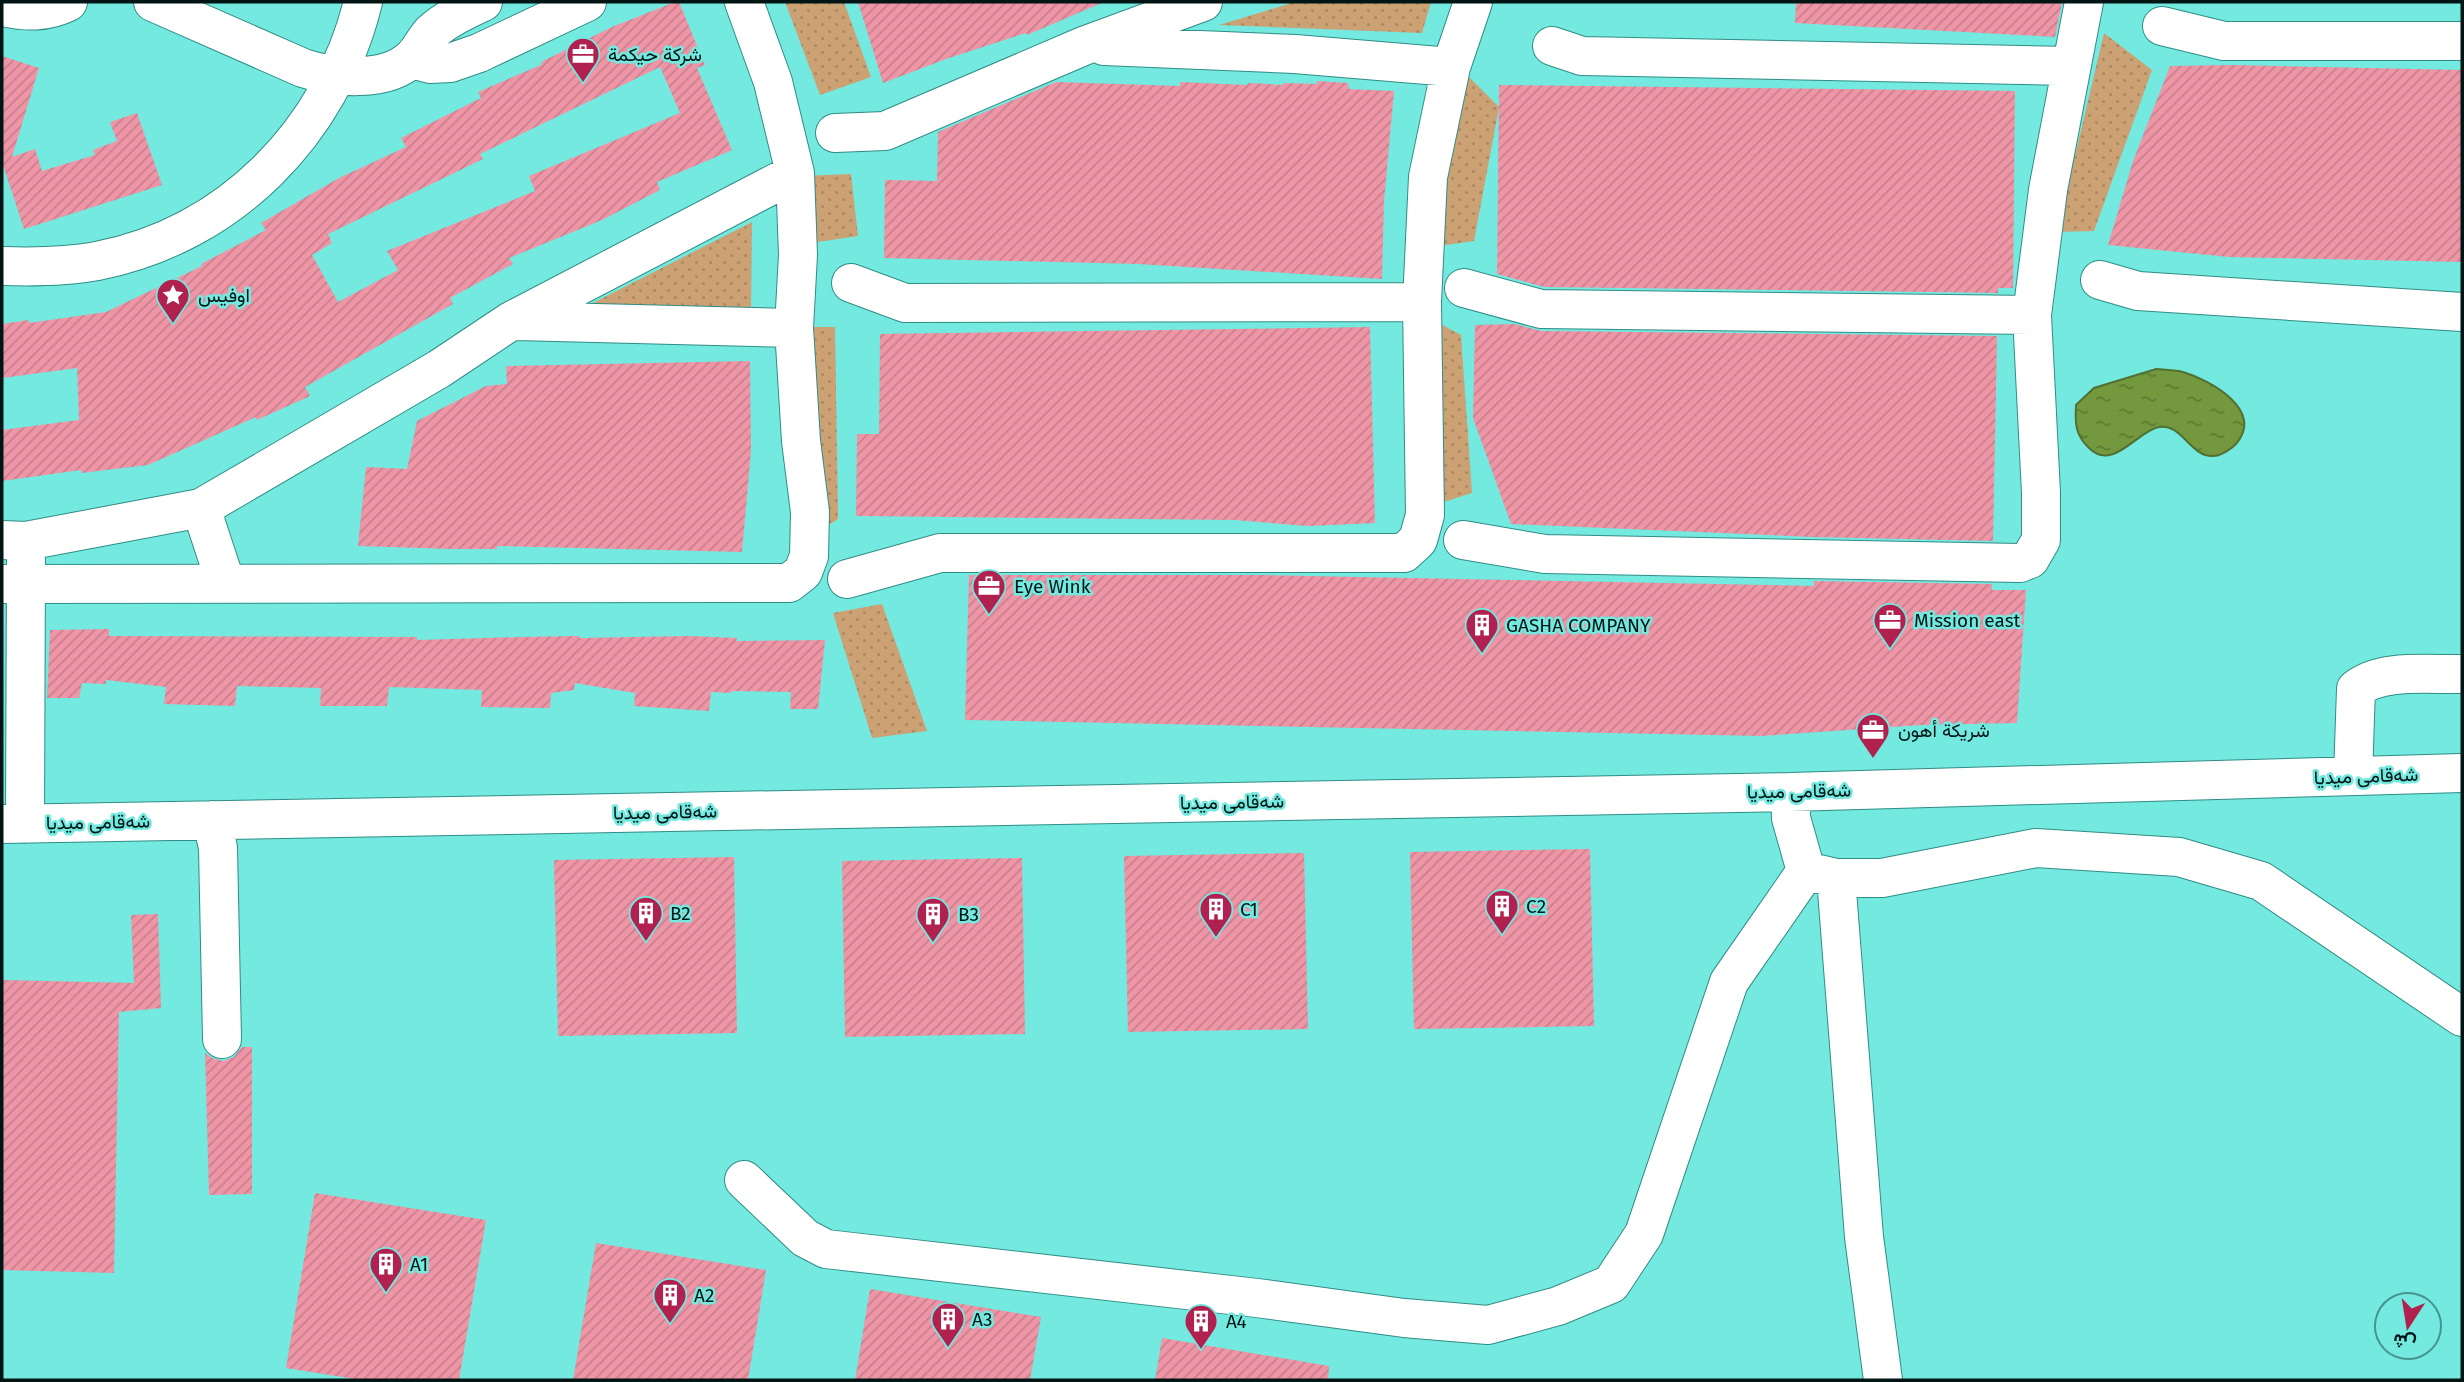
<svg xmlns="http://www.w3.org/2000/svg" width="2464" height="1382" font-family="'Fira Sans',Vazirmatn,sans-serif">
  <style>
    .grass { fill: url(#grass-dots) }
    .water { fill: url(#water-ripples); stroke: #507131; stroke-width: 2 }
    .building { fill: url(#building-hatch); fill-rule: evenodd }
    .lines { fill: none; stroke-linecap: round; stroke-linejoin: round }
    .minor-casing { stroke: #308d86; stroke-width: 40 }
    .minor { stroke: #fff; stroke-width: 38 }
    .labels { text-anchor: middle; dominant-baseline: central; stroke-width: 5; stroke-linejoin: round; paint-order: stroke }
    .poi-label { font-size: 19px; fill: #001514; stroke: #73e9df; text-anchor: start }
    .street-label { font-size: 19px; fill: #001514; stroke: #73e9df }
  </style>
  <defs>
    <pattern id="grass-dots" width="8" height="8" patternUnits="userSpaceOnUse" patternTransform="scale(1.75)"><rect width="8" height="8" fill="#cca173"/><path d="M2 2h.1M6 6h.1" fill="none" stroke="#ad8a63" stroke-width="1.8" stroke-linecap="round"/></pattern>
    <pattern id="water-ripples" width="26" height="14" patternUnits="userSpaceOnUse" patternTransform="scale(1.75)"><rect width="26" height="14" fill="#73983d"/><path d="M2 4q2-2 4 0t4 0M15 11q2-2 4 0t4 0" fill="none" stroke="#5c7b32"/></pattern>
    <pattern id="building-hatch" width="6" height="6" patternUnits="userSpaceOnUse" patternTransform="scale(1.75)"><rect width="6" height="6" fill="#ee95a6"/><path d="M-1 1l2-2M0 6l6-6M5 7l2-2" fill="none" stroke="#ca808e"/></pattern>
  </defs>
  <rect width="100%" height="100%" fill="#73e9df"/>
  <!-- grass -->
  <path class="grass" d="M 785,2 L 844,2 L 871,77 L 820,95 Z
    M 1295,2 L 1431,2 L 1422,33 L 1219,25 Z
    M 2104,33 L 2152,70 L 2094,231 L 2057,232 Z
    M 1463,71 L 1499,107 L 1474,241 L 1425,248 Z
    M 851,174 L 858,236 L 811,243 L 803,176 Z
    M 752,222 L 751,310 L 591,304 Z
    M 1416,311 L 1461,335 L 1472,493 L 1431,506 Z
    M 800,327 L 835,327 L 838,519 L 814,534 Z
    M 882,604 L 927,731 L 872,738 L 833,613 Z"/>
  <!-- water -->
  <path class="water" d="M 2156,369 C 2165,370 2175,370 2183,372 C 2210,380 2265,410 2236,444 C 2231,449 2221,456 2213,456 C 2190,457 2182,423 2159,427 C 2137,431 2113,472 2089,448 C 2075,435 2075,423 2076,405 L 2094,388 Z"/>
  <!-- building -->
  <path class="building" d="M 675,2 L 679,2 L 705,65 L 697,68 L 732,150 L 657,182 L 660,190 L 602,220 L 509,258 L 513,264 L 450,298 L 453,304 L 305,387 L 310,396 L 257,420 L 256,417 L 148,465 L 81,473 L 81,470 L 2,481 L 2,430 L 79,420 L 77,368 L 2,378 L 2,324 L 29,320 L 29,323 L 106,312 L 202,266 L 201,264 L 266,230 L 261,223 L 339,178 L 406,147 L 401,138 L 481,98 L 478,92 L 543,64 L 541,62 L 612,27 ZM 660,67 L 680,113 L 529,176 L 535,191 L 387,251 L 398,270 L 338,302 L 312,255 L 332,243 L 328,234 L 483,159 L 480,154 Z
    M 858,2 L 1104,2 L 1027,35 L 1026,33 L 946,59 L 883,83 Z
    M 1796,2 L 2062,2 L 2055,37 L 1795,23 Z
    M 2,56 L 39,68 L 12,157 L 35,149 L 42,171 L 95,155 L 93,150 L 117,141 L 110,122 L 137,113 L 162,185 L 24,229 L 4,168 L 2,168 Z
    M 2234,65 L 2462,70 L 2462,262 L 2229,257 L 2108,245 L 2133,161 L 2170,66 Z
    M 1317,81 L 1348,83 L 1349,89 L 1394,91 L 1384,201 L 1382,279 L 1138,264 L 884,258 L 885,180 L 937,181 L 938,132 L 1056,82 L 1180,86 L 1180,82 L 1247,85 L 1248,83 L 1283,85 L 1283,83 L 1317,84 Z
    M 1499,85 L 2015,91 L 2013,288 L 1998,288 L 1998,293 L 1544,287 L 1497,274 Z
    M 1514,324 L 1541,331 L 1997,336 L 1993,541 L 1812,537 L 1511,524 L 1473,418 L 1475,325 Z
    M 1370,327 L 1375,523 L 1308,526 L 1235,520 L 856,516 L 857,434 L 879,434 L 880,334 Z
    M 750,361 L 751,451 L 742,552 L 497,546 L 497,549 L 450,549 L 358,546 L 366,467 L 407,469 L 417,421 L 486,386 L 507,384 L 506,366 Z
    M 969,575 L 1263,575 L 1814,586 L 1814,581 L 1992,584 L 1992,590 L 2026,590 L 2017,723 L 1921,725 L 1761,736 L 965,720 Z
    M 109,629 L 109,636 L 417,637 L 417,640 L 522,637 L 579,636 L 579,638 L 689,636 L 737,638 L 736,641 L 825,640 L 818,709 L 790,709 L 791,692 L 732,691 L 731,693 L 711,692 L 709,711 L 634,706 L 635,693 L 575,683 L 574,690 L 551,693 L 550,708 L 481,707 L 482,690 L 389,687 L 387,706 L 320,706 L 321,688 L 237,686 L 235,706 L 164,704 L 166,687 L 106,680 L 106,684 L 82,683 L 79,698 L 47,698 L 50,630 Z
    M 1590,849 L 1594,1026 L 1414,1029 L 1410,852 Z
    M 1304,853 L 1308,1029 L 1128,1032 L 1124,856 Z
    M 734,857 L 737,1033 L 558,1036 L 554,860 Z
    M 1022,858 L 1025,1034 L 845,1037 L 842,861 Z
    M 158,914 L 161,1008 L 119,1012 L 114,1273 L 2,1270 L 2,980 L 134,983 L 131,915 Z
    M 242,1047 L 252,1047 L 252,1194 L 209,1195 L 205,1053 L 212,1058 L 223,1061 L 234,1057 Z
    M 315,1193 L 486,1220 L 459,1380 L 361,1380 L 286,1368 Z
    M 596,1243 L 766,1270 L 748,1380 L 573,1380 Z
    M 870,1289 L 1041,1317 L 1030,1380 L 855,1380 Z
    M 1162,1338 L 1329,1366 L 1328,1380 L 1155,1380 Z"/>
  <g class="lines">
    <defs>
      <path id="minor" d="M 153,2 L 303,68 C 333,78 387,83 412,58 C 420,51 424,40 432,32 C 446,19 466,10 483,2
        M 2,7 C 26,12 46,13 68,2
        M 2162,26 L 2224,41 L 2462,41
        M 1104,46 L 1295,54 L 1451,67
        M 1552,46 L 1582,56 L 2071,66
        M 411,59 L 430,64 L 450,63 L 479,53 L 587,2
        M 835,133 L 885,131 L 1086,45 L 1203,2
        M 2,266 C 34,267 65,267 97,261 C 230,235 331,132 363,2
        M 2100,280 L 2138,291 L 2462,312
        M 851,283 L 905,303 L 1422,302
        M 1464,288 L 1541,309 L 2032,315
        M 516,321 L 794,328
        M 201,508 L 226,584
        M 2,540 L 26,541 L 201,508 L 439,369 L 511,321 L 795,173
        M 1463,540 L 1545,554 L 2020,563 L 2030,559 L 2041,540 L 2041,493 L 2032,315 L 2048,190 L 2084,2
        M 847,579 L 940,553 L 1404,553 L 1418,540 L 1425,515 L 1422,302 L 1428,177 L 1451,67 L 1473,2
        M 2,584 L 789,583 L 803,572 L 809,556 L 810,512 L 801,441 L 794,328 L 798,255 L 795,173 L 773,82 L 744,2
        M 2353,776 L 2356,689 C 2382,668 2430,675 2462,674
        M 1790,792 L 1791,818 L 1806,871 L 1836,878 L 1882,878 L 2036,848 L 2179,857 L 2261,881 L 2462,1017
        M 212,820 L 218,848 L 222,1039
        M 2,824 L 1790,792 L 2462,773
        M 25,824 L 26,560
        M 1836,878 L 1864,1237 L 1883,1380
        M 744,1180 L 805,1238 L 826,1249 L 1257,1298 L 1404,1318 L 1488,1325 L 1558,1306 L 1611,1284 L 1644,1234 L 1729,982 L 1806,871"/>
    </defs>
    <!-- minor casing -->
    <use href="#minor" class="minor-casing"/>
    <!-- minor -->
    <use href="#minor" class="minor"/>
  </g>
  <!-- icons -->
  <defs>
    <symbol id="office-pin" viewBox="-11 -11 22 30"><path d="M0 17L-7.5 6A9.5 9.5 0 1 1 7.5 6Z" fill="#b12150" stroke="#73e9df"/><path d="M-6-3h4V-5.5h4V-3h4V5H-6ZM-1-4.5V-3h2v-1.5ZM-6 0V1H6V0Z" fill="#fff"/></symbol>
    <symbol id="sight-pin" viewBox="-11 -11 22 30"><path d="M0 17L-7.5 6A9.5 9.5 0 1 1 7.5 6Z" fill="#b12150" stroke="#73e9df"/><path d="M0-6L1.8-2.2L6-1.7L2.9 1.2L3.7 5.4L0 3.3L-3.7 5.4L-2.9 1.2L-6-1.7L-1.8-2.2Z" fill="#fff"/></symbol>
    <symbol id="building-pin" viewBox="-11 -11 22 30"><path d="M0 17L-7.5 6A9.5 9.5 0 1 1 7.5 6Z" fill="#b12150" stroke="#73e9df"/><path d="M-4-6H4V6H1V3H-1V6H-4ZM-2.5-4.3h1.7v1.8h-1.7ZM.8-4.3h1.7v1.8H.8ZM-2.5-1h1.7V.8h-1.7ZM.8-1h1.7V.8H.8Z" fill="#fff"/></symbol>
  </defs>
  <g fill-rule="evenodd">
    <use href="#office-pin" x="564" y="35" width="38" height="52"/>
    <use href="#sight-pin" x="154" y="276" width="38" height="52"/>
    <use href="#office-pin" x="970" y="567" width="38" height="52"/>
    <use href="#office-pin" x="1871" y="601" width="38" height="52"/>
    <use href="#building-pin" x="1463" y="606" width="38" height="52"/>
    <use href="#office-pin" x="1854" y="711" width="38" height="52"/>
    <use href="#building-pin" x="1483" y="887" width="38" height="52"/>
    <use href="#building-pin" x="1197" y="890" width="38" height="52"/>
    <use href="#building-pin" x="627" y="894" width="38" height="52"/>
    <use href="#building-pin" x="914" y="895" width="38" height="52"/>
    <use href="#building-pin" x="367" y="1245" width="38" height="52"/>
    <use href="#building-pin" x="651" y="1276" width="38" height="52"/>
    <use href="#building-pin" x="929" y="1300" width="38" height="52"/>
    <use href="#building-pin" x="1182" y="1302" width="38" height="52"/>
  </g>
  <g class="labels">
    <!-- poi labels -->
    <g class="poi-label">
      <text x="608" y="54">شركة حيكمة</text>
      <text x="198" y="295">اوفيس</text>
      <text x="1014" y="586">Eye Wink</text>
      <text x="1914" y="620">Mission east</text>
      <text x="1506" y="625">GASHA COMPANY</text>
      <text x="1898" y="730">شريكة أهون</text>
      <text x="1526" y="906">C2</text>
      <text x="1240" y="909">C1</text>
      <text x="670" y="913">B2</text>
      <text x="958" y="914">B3</text>
      <text x="410" y="1264">A1</text>
      <text x="694" y="1295">A2</text>
      <text x="972" y="1319">A3</text>
      <text x="1226" y="1321">A4</text>
    </g>
    <!-- street labels -->
    <g class="street-label">
      <text transform="translate(2366 776) rotate(-2)">شەقامی میدیا</text>
      <text transform="translate(1799 791) rotate(-1)">شەقامی میدیا</text>
      <text transform="translate(1232 802) rotate(-1)">شەقامی میدیا</text>
      <text transform="translate(665 812) rotate(-1)">شەقامی میدیا</text>
      <text transform="translate(98 822) rotate(-1)">شەقامی میدیا</text>
    </g>
  </g>
  <!-- border -->
  <rect width="2464" height="1382" fill="none" stroke="#001514" stroke-width="7"/>
  <!-- north arrow -->
  <g transform="translate(2408 1326) rotate(192)"><circle r="33" fill="#73e9df" stroke="#45948e" stroke-width="2"/>
  <path d="M0-5L12 26L0 18L-12 26Z" fill="#b12150"/>
  <text y="-10" font-size="19" font-weight="bold" text-anchor="middle" fill="#001514">ش</text>
  </g>
</svg>
